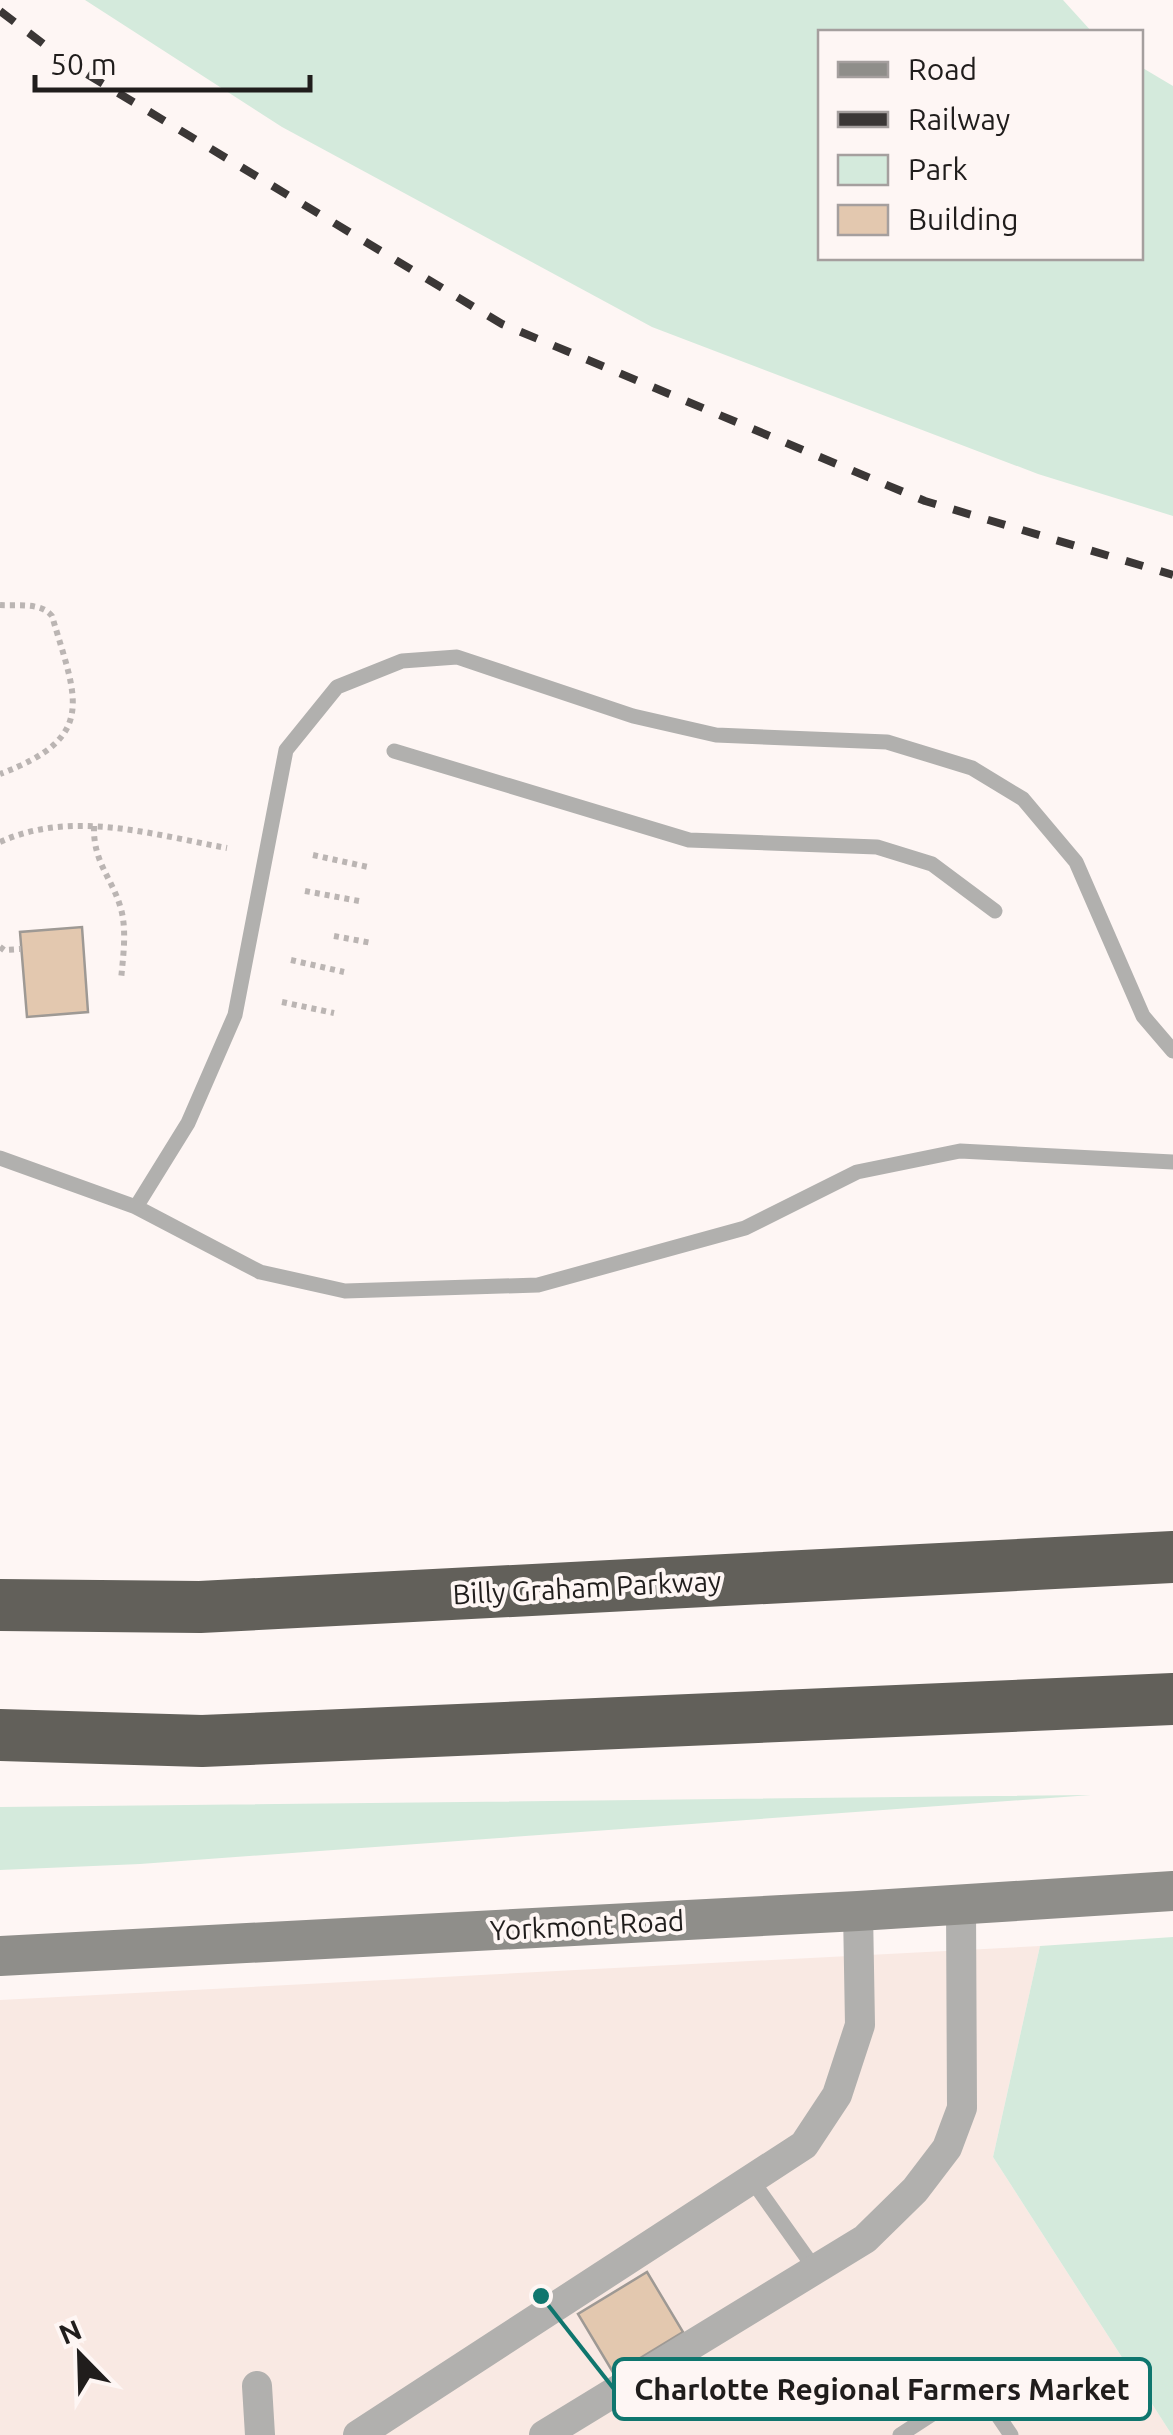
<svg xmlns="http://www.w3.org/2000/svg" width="1173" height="2435" font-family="Ubuntu,sans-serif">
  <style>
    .built { fill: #f9e9e3 }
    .green { fill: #d4eadc }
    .building { fill: #e3c8af; stroke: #9e9994; stroke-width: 2.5 }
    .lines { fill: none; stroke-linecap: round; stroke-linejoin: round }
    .path { stroke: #bbb5b3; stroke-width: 6; stroke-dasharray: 5 5; stroke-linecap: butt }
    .lane { stroke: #b1b0ae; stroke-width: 15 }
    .street { stroke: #b1b0ae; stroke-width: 30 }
    .secondary { stroke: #8f8e8a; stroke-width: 40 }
    .highway { stroke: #62605a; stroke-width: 52 }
    .rail { stroke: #3b3736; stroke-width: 8; stroke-dasharray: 18 18; stroke-linecap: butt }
    .labels { text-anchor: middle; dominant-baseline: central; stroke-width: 8; stroke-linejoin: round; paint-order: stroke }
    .street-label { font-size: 28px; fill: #201d1c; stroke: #fef6f4 }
    .leader { fill: none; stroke: #0f766e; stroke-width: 4 }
    .callout-dot { fill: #0f766e; stroke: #fef6f4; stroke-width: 4 }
    .callout { fill: #fef6f4; stroke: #0f766e; stroke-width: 4 }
    .callout-label { font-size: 30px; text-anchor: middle; font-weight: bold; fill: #201d1c }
  </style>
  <rect width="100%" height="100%" fill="#fef6f4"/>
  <!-- built -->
  <path class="built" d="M 1040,1946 L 993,2157 L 1172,2435 L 0,2435 L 0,2000 Z"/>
  <!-- green -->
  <path class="green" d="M 85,0 L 1063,0 L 1092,32 L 820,32 L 820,258 L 1140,258 L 1141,67 L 1173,86 L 1173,516 L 1038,474 L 652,327 L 282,127 Z
    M 1091,1795 L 140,1864 L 0,1870 L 0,1807 Z
    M 1173,1937 L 1173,2435 L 1172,2435 L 993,2157 L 1040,1946 Z"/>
  <!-- building -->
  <path class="building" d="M 82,927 L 88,1012 L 27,1017 L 20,932 Z
    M 647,2272 L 683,2332 L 614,2374 L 578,2314 Z"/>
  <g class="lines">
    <!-- path -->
    <path class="path" d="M 0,605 C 17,606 41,602 52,616 C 76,698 99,737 0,774
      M 94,826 C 93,863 112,877 121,909 C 127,931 123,957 121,980
      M 0,842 C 72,809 154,835 227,848
      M 313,855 L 368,867
      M 305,891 L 359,901
      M 334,936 L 372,943
      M 0,947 L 4,950 L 21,949
      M 291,960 L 344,972
      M 282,1002 L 334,1013"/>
    <!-- lane -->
    <path class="lane" d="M 394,751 L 689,840 L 877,847 L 932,864 L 995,911
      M 1173,1051 L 1143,1016 L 1076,862 L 1023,799 L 972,768 L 887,742 L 716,735 L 633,716 L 457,657 L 402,661 L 337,687 L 286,750 L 235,1015 L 188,1123 L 136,1207 L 260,1272 L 345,1291 L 538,1285 L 745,1228 L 857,1172 L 960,1151 L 1173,1162
      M 0,1158 L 136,1207
      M 751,2179 L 815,2269
      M 900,2435 L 977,2385 L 1011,2435"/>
    <!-- street -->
    <path class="street" d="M 257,2386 L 260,2435
      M 358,2435 L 804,2145 L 837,2095 L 860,2025 L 858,1911
      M 544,2435 L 865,2239 L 915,2190 L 947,2148 L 962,2108 L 961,1905"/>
    <!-- secondary -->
    <path class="secondary" d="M 0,1956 L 858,1911 L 1173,1891"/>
    <!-- highway -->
    <path class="highway" d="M 0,1605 L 200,1607 L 1173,1557
      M 0,1735 L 202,1741 L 1173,1699"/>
    <!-- rail -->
    <path class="rail" d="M 0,11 L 70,64 L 502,324 L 925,501 L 1173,575"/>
  </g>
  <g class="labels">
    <!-- street labels -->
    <g class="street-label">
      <text transform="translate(587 1587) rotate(-3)">Billy Graham Parkway</text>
      <text transform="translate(587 1925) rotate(-3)">Yorkmont Road</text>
    </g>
  </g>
  <!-- callouts -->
  <path class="leader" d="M541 2296L614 2389"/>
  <circle class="callout-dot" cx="541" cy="2296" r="10"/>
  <rect class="callout" x="614" y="2359" width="536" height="60" rx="10"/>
  <g class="callout-label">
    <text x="882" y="2400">Charlotte Regional Farmers Market</text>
  </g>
  <!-- legend -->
  <rect x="818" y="30" width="325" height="230" fill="#fef6f4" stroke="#a59f9e" stroke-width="2.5"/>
  <rect x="838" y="62" width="50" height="15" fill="#8f8e8a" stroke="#a59f9e" stroke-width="2.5"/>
  <text x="908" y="80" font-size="30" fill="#201d1c">Road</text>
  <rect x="838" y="112" width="50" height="15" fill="#3b3736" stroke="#a59f9e" stroke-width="2.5"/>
  <text x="908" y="130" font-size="30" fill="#201d1c">Railway</text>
  <rect x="838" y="155" width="50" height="30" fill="#d4eadc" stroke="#a59f9e" stroke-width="2.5"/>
  <text x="908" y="180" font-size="30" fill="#201d1c">Park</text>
  <rect x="838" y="205" width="50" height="30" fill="#e3c8af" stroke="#a59f9e" stroke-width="2.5"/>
  <text x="908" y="230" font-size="30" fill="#201d1c">Building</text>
  <!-- north arrow -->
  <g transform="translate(80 2355) rotate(337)" stroke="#fef6f4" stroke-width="8" paint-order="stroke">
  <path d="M0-8L18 38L0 25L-18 38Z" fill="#201d1c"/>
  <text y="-15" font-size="28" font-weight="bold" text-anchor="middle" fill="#201d1c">N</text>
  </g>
  <!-- scale -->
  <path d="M35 75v15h275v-15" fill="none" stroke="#201d1c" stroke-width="5"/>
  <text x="50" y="75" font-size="30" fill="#201d1c" stroke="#fef6f4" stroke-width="8" paint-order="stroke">50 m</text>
</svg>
